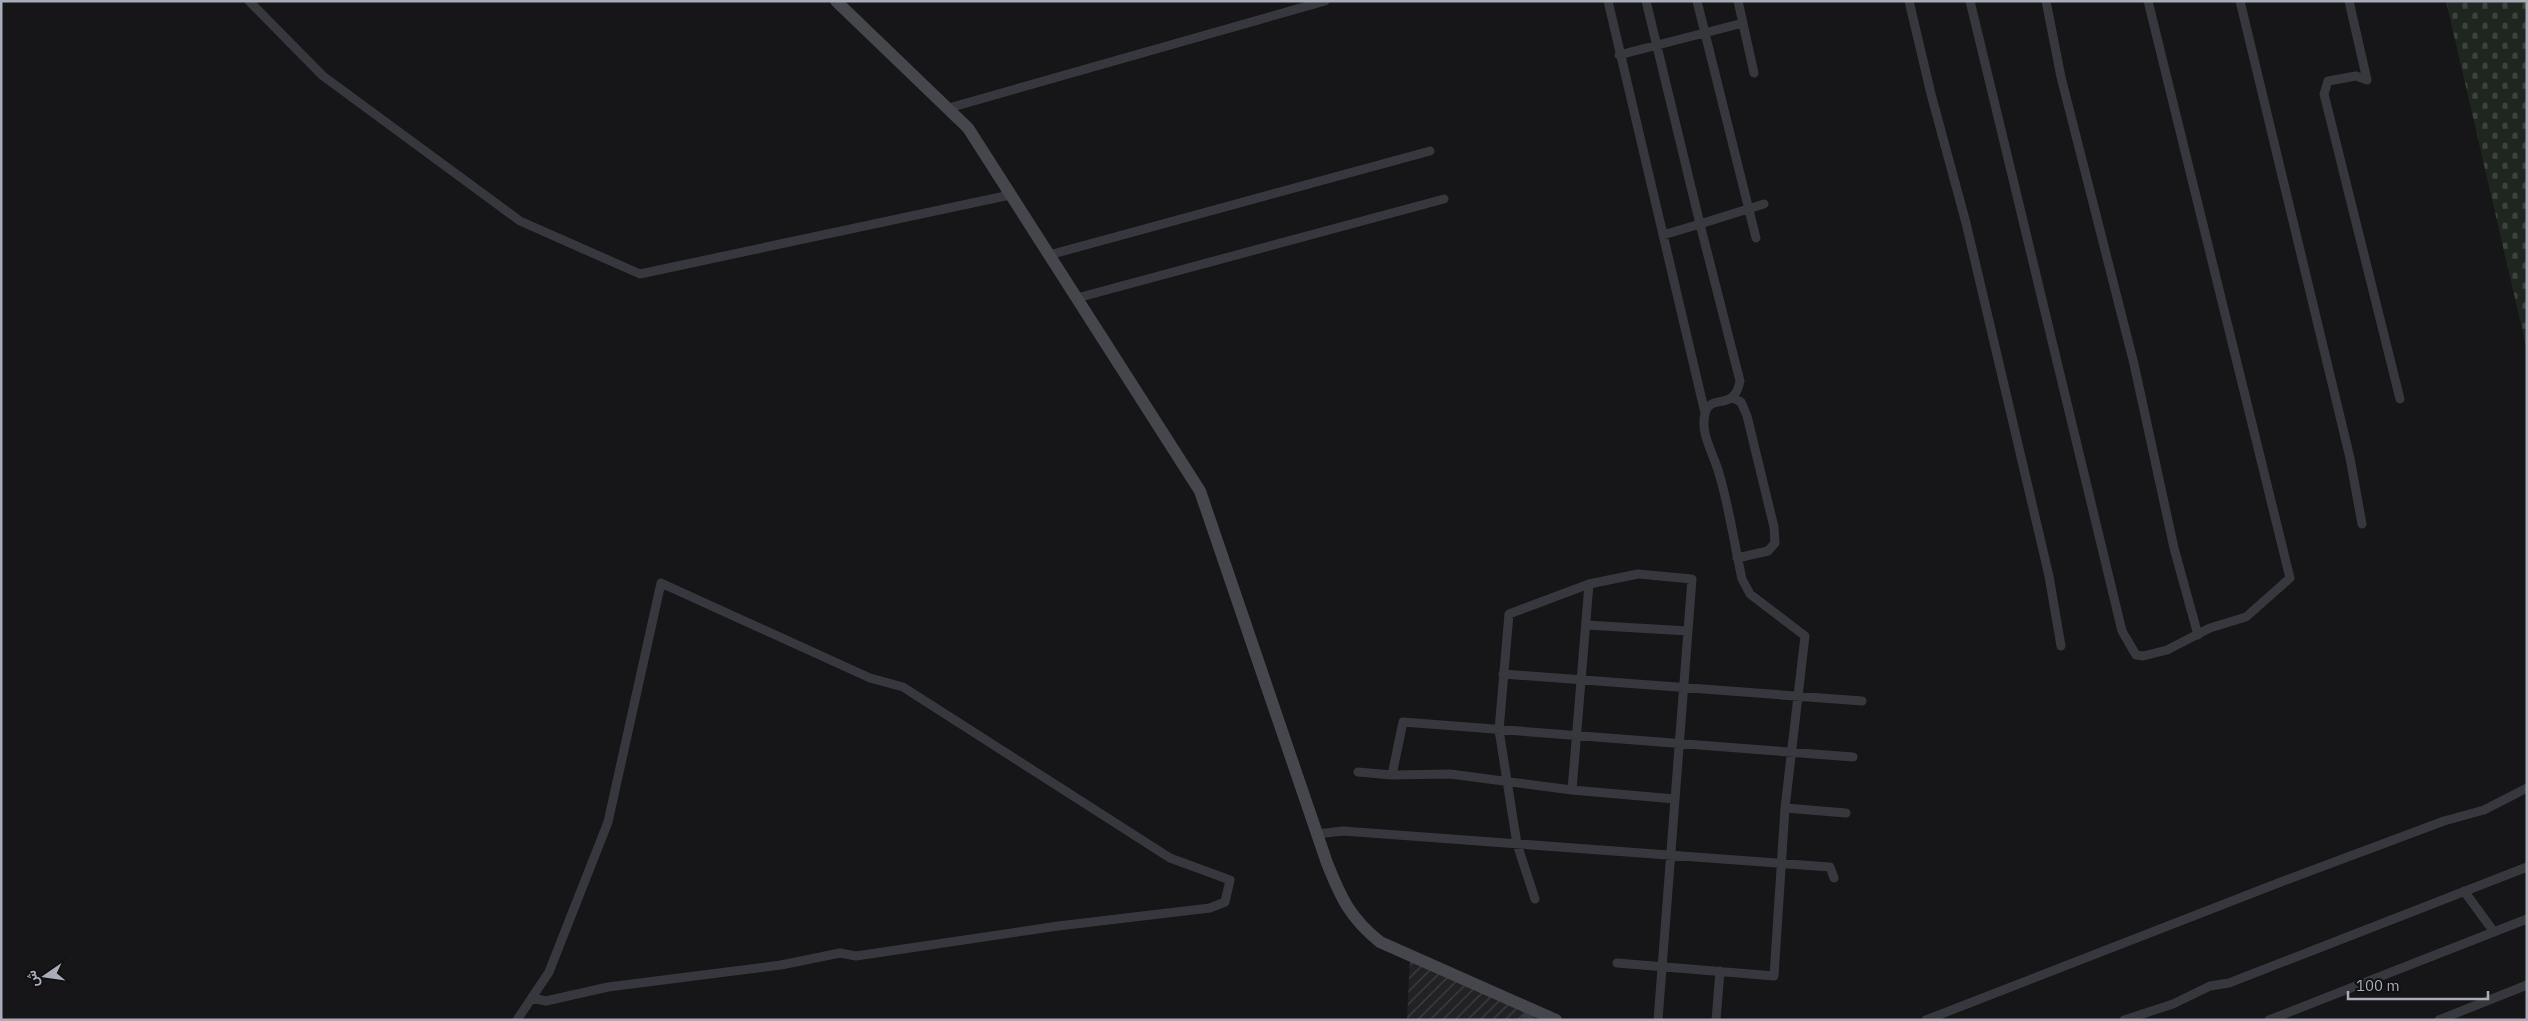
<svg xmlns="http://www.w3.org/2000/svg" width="2528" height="1021" font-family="'IBM Plex Sans',Vazirmatn,sans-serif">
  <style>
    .industrial { fill: url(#industrial-furrows) }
    .cemetery { fill: url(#cemetery-stones) }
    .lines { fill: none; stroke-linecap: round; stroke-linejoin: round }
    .street { stroke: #37383d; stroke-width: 9 }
    .secondary { stroke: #45474d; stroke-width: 12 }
  </style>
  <defs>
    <pattern id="industrial-furrows" width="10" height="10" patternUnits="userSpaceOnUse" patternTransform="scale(1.25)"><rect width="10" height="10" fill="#222225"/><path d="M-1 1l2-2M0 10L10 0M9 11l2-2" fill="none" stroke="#3f3f43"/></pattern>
    <pattern id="cemetery-stones" width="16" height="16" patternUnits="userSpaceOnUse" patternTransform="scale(1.25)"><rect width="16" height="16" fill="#1e261f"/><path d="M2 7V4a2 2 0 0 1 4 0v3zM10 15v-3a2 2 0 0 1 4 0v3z" fill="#3c433d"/></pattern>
  </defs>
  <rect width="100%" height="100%" fill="#161618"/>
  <!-- industrial -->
  <path class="industrial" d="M 1410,958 L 1551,1020 L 1407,1020 Z"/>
  <!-- cemetery -->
  <path class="cemetery" d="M 2446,1 L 2527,1 L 2527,350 Z"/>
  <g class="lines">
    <!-- street -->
    <path class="street" d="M 249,1 L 323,76 L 520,221 L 640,274 L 1010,195
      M 1608,1 L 1705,413
      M 1646,1 L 1700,224 L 1663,235
      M 1697,1 L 1756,238
      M 1738,1 L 1754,73
      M 1909,1 L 1931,94 L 1966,223 L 2049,576 L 2061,646
      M 1970,1 L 2122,631 L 2136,655 L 2143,656 L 2167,650 L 2210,628 L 2246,617 L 2290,578 L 2148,1
      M 2046,1 L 2061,77 L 2134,364 L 2174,548 L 2198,635
      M 2240,1 L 2350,458 L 2362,524
      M 2349,1 L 2367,80 L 2356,76 L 2328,81 L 2324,94 L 2400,399
      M 1619,55 L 1743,23
      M 949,108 L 1325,1
      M 1049,255 L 1430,151
      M 1077,298 L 1444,199
      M 1733,398 L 1741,402 L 1747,416 L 1774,527 L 1775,543 L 1768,551 L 1737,558
      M 1586,625 L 1688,631
      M 1503,674 L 1862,701
      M 1358,772 L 1392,775 L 1450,774 L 1572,790 L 1675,799
      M 1392,775 L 1403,722 L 1853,757
      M 1572,790 L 1589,584
      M 1785,808 L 1846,813
      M 1316,834 L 1343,831 L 1830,867 L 1834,878
      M 2464,891 L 2494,932
      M 1535,899 L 1517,844 L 1499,730 L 1509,614 L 1589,584 L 1638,574 L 1692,579 L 1658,1020
      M 1617,963 L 1774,976 L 1785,808 L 1805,636 L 1750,594 L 1742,579 C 1734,543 1729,505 1718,470 C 1713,453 1700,433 1705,414 C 1710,392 1734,413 1740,381 L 1700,224 L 1764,204
      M 517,1020 L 549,972 L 608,822 L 661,583 L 870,678 L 903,687 L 1170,858 L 1230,880 L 1225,902 L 1210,908 L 1058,926 L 856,956 L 840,953 L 781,965 L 608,987 L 546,1001 L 532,998
      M 1526,1020 L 1530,1009
      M 1716,1020 L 1720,971
      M 1926,1020 L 2286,880 L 2444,821 L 2484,810 L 2527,788
      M 2124,1020 L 2173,1004 L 2210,986 L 2229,983 L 2527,867
      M 2269,1020 L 2527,919
      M 2439,1020 L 2527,985"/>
    <!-- secondary -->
    <path class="secondary" d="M 836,1 L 968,128 L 1200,491 L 1327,863 C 1341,898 1350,918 1380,942 L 1556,1020"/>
  </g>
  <!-- border -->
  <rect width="2528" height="1021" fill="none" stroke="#a8adb8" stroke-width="5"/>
  <!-- north arrow -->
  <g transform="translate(45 976) rotate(257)" stroke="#111113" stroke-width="4" paint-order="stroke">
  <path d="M0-4L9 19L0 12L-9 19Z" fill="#a8adb8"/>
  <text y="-8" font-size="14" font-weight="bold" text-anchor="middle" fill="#a8adb8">ش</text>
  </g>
  <!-- scale -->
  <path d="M2348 991v8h140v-8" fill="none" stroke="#a8adb8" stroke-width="2.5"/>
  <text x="2356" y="991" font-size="15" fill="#a8adb8" stroke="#111113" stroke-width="4" paint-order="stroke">100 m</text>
</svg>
